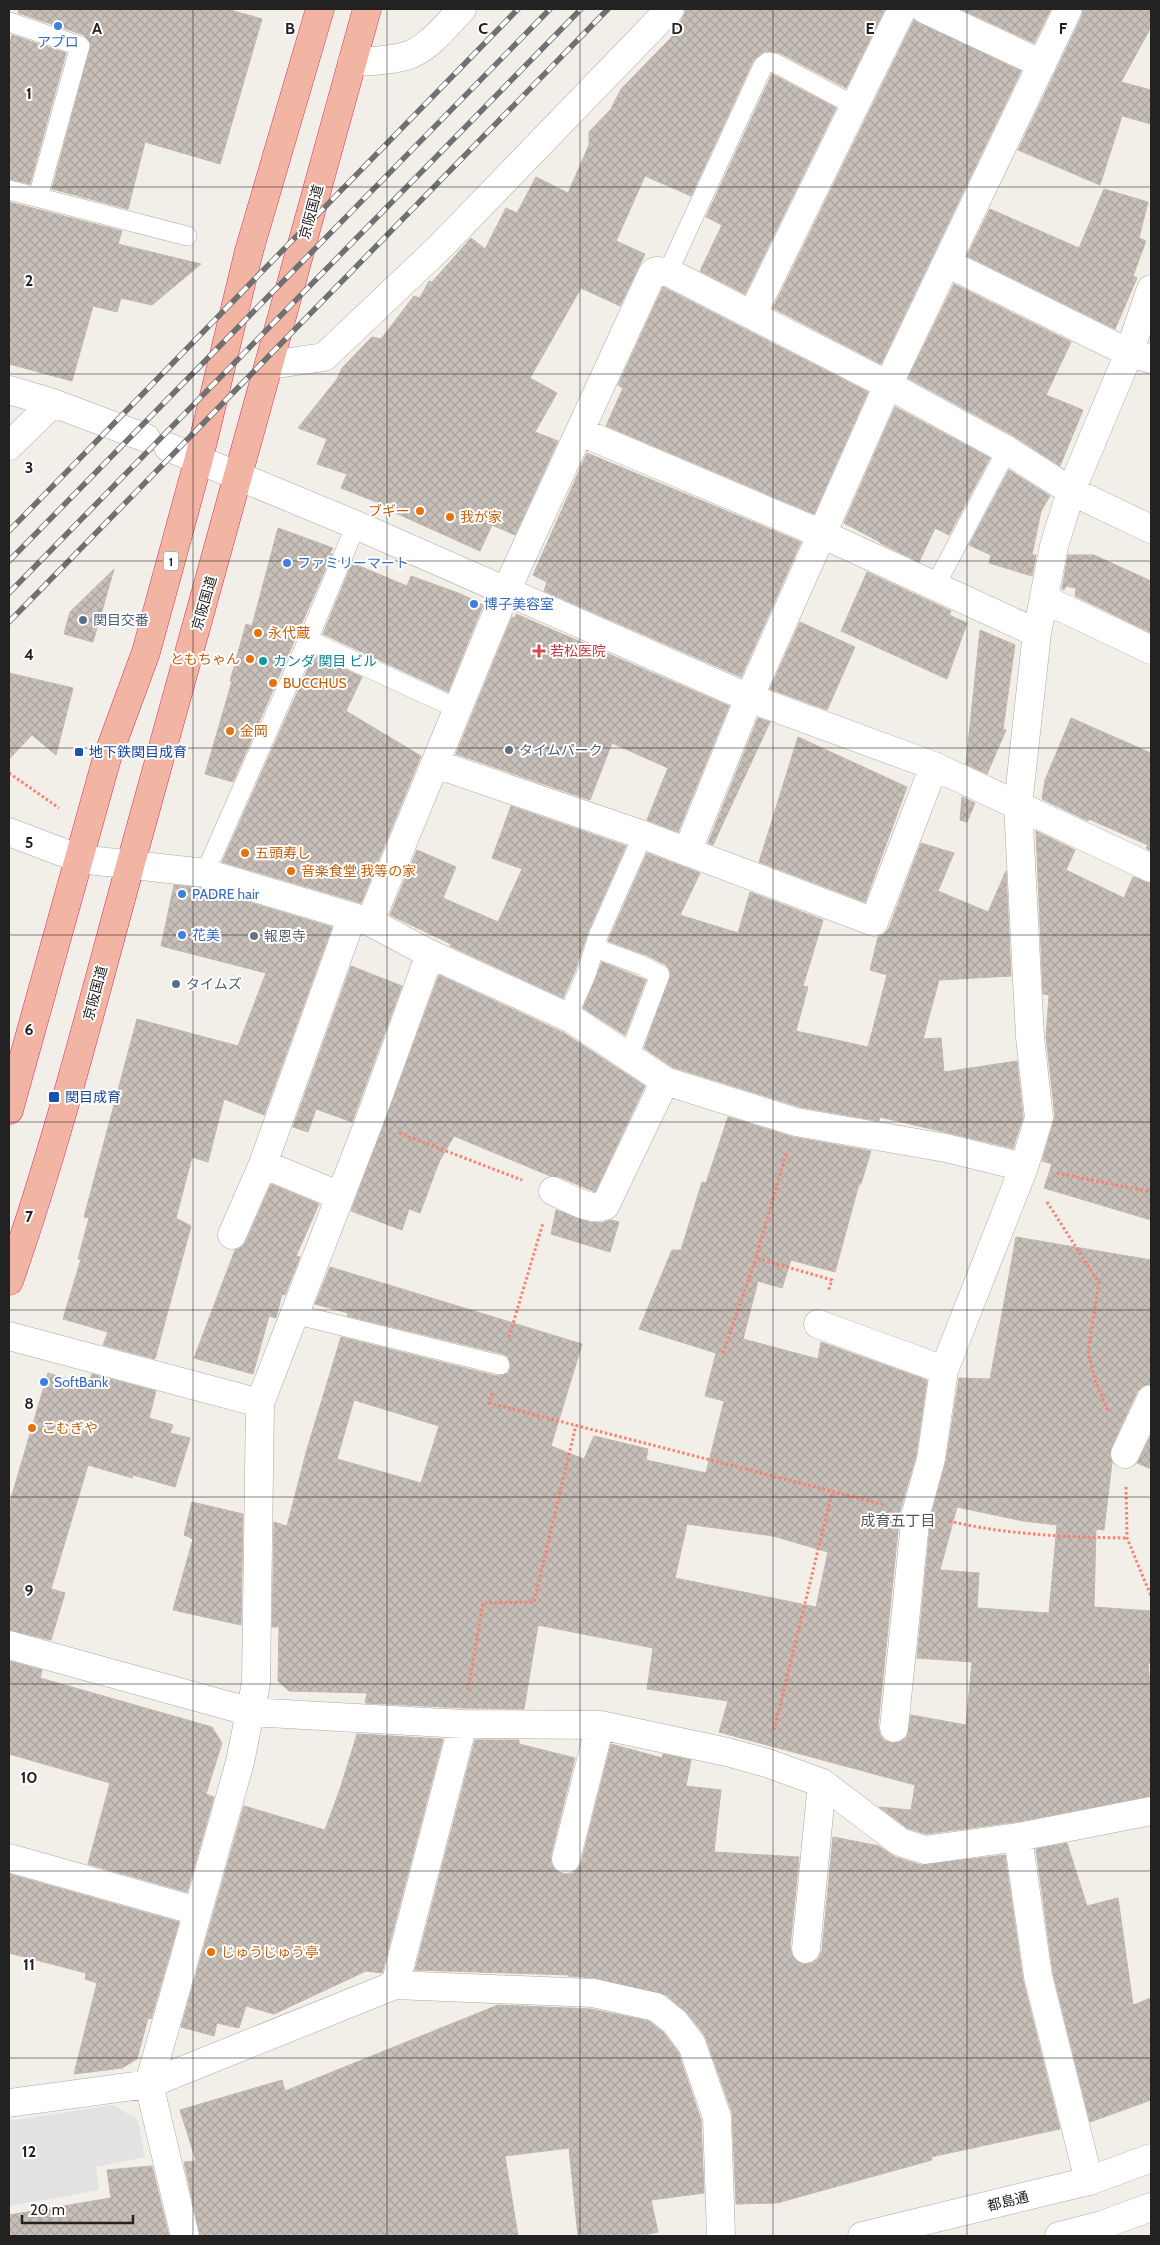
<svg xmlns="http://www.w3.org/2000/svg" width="1160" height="2245" font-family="Cabin,'Noto Sans JP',sans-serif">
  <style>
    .parking { fill: #e2e2e2 }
    .building { fill: url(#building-cross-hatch); stroke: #c4b6ab; fill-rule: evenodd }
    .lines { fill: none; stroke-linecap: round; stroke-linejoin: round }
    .service-casing { stroke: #a9a9a9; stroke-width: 20 }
    .minor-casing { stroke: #a9a9a9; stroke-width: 29 }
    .tertiary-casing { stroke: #a9a9a9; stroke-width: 29 }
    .trunk-casing { stroke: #dc2a67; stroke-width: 29 }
    .path { stroke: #fa8072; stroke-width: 3; stroke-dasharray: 2.5 2.5; stroke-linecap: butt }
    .service { stroke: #fff; stroke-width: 19 }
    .minor { stroke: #fff; stroke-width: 28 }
    .tertiary { stroke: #fff; stroke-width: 28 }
    .trunk { stroke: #f2b4a3; stroke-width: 28 }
    .rail-casing { stroke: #707070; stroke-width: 5.5 }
    .rail { stroke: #fff; stroke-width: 4; stroke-dasharray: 11; stroke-linecap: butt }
    .grid { fill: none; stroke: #222; stroke-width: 1; stroke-opacity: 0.55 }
    .shop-dot { fill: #3f7fe0; stroke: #fff; stroke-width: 2 }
    .food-dot { fill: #e8710a; stroke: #fff; stroke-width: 2 }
    .service-dot { fill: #5c6f8a; stroke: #fff; stroke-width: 2 }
    .health-dot { fill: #e0444e; stroke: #fff; stroke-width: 2 }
    .culture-dot { fill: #0f9aa8; stroke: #fff; stroke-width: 2 }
    .transit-dot { fill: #1a4fb4; stroke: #fff; stroke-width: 2 }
    .worship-dot { fill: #6b7280; stroke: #fff; stroke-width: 2 }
    .labels { text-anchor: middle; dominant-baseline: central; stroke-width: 4; stroke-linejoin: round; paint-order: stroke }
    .shield { fill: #fff; stroke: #646464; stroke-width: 1 }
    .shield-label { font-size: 12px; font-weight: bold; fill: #222 }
    .shop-label { font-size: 14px; fill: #366cbe; stroke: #fff; text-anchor: start }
    .street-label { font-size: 14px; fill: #222; stroke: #fff }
    .food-label { font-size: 14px; fill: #c56008; stroke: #fff; text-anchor: start }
    .service-label { font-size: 14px; fill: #4e5e75; stroke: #fff; text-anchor: start }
    .health-label { font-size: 14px; fill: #be3a42; stroke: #fff; text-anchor: start }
    .culture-label { font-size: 14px; fill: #0d838f; stroke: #fff; text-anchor: start }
    .transit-label { font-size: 14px; fill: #164399; stroke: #fff; text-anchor: start }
    .worship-label { font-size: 14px; fill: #5b616d; stroke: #fff; text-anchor: start }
    .neighbourhood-label { font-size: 15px; fill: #555; stroke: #fff }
    .grid-label { font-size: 16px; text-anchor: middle; font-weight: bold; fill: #222; stroke: #fff; stroke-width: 4; stroke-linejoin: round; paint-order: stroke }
  </style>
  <defs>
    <pattern id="building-cross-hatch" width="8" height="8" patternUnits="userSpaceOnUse" patternTransform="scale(1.25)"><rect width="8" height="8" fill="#c7bfb8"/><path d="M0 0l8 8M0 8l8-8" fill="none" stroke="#aba49e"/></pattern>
  </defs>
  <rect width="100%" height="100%" fill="#f2efe9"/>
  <!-- parking -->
  <path class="parking" d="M 113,2105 L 138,2120 L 145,2157 L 96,2167 L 99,2190 L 9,2206 L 9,2121 Z"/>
  <!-- building -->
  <path class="building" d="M 19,9 L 227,9 L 262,19 L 220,164 L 145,142 L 128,209 L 52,189 L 91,44 L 84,35 L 18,13 Z
    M 685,9 L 885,9 L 846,88 L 780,53 L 765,51 L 753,61 L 691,196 L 645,176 L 616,241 L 645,254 L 620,306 L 581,288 L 530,378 L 557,393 L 535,432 L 558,441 L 515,535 L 492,525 L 480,551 L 389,510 L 389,507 L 341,488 L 347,474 L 317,464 L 327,439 L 298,428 L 337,379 L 342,368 L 372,337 L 381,339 L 414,296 L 420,298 L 429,281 L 432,282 L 471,238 L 485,249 L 506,208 L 517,213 L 536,177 L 568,193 L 589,145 L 589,132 L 611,109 L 621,89 L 671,38 L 685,13 Z
    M 960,9 L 1051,9 L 1034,43 Z
    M 1083,9 L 1151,9 L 1151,27 L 1121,82 L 1151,90 L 1151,124 L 1122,116 L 1100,185 L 1018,150 L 1082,16 Z
    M 914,20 L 1021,71 L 881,364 L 773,308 Z
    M 12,35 L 66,53 L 30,184 L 9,179 L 9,47 Z
    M 772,74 L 836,108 L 745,294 L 700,271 L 722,225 L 706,217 Z
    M 1104,189 L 1148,202 L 1139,238 L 1146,241 L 1133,276 L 1137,278 L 1115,329 L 967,256 L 990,209 L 1079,248 Z
    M 9,202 L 122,231 L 118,244 L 201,264 L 152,305 L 121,298 L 117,312 L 93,306 L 72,381 L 9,364 Z
    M 954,284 L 1071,342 L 1046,395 L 1083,410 L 1060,466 L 1014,436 L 908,378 Z
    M 663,287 L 868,392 L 814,514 L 606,426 L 623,388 L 618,385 Z
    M 895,407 L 990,458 L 949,535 L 935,528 L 919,562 L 880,543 L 880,542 L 844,523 Z
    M 587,453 L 801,542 L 741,677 L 544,591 L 547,582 L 533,575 Z
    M 1009,470 L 1050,496 L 1041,511 L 1032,555 L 1036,555 L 1032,576 L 989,563 L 991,555 L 969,545 Z
    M 278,528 L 333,548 L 330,553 L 332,554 L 233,782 L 205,774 L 232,681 L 230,681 L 246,624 L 252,626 Z
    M 1068,555 L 1094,555 L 1151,581 L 1151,633 L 1075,596 L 1076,588 L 1066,586 L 1064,590 L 1062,589 Z
    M 352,563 L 407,586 L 411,576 L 461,594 L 483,605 L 448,692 L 323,634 Z
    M 114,569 L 93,642 L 64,634 L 70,612 Z
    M 867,572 L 951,611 L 949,615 L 967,623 L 947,679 L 841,631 Z
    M 516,614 L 729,706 L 678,832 L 647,820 L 668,768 L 612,743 L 590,800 L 456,754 L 512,617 L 515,618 Z
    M 800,622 L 855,647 L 827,710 L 770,689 Z
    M 980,630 L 1015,645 L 1003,729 L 1006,730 L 987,774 L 966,764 Z
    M 314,655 L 362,677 L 346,711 L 421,756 L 361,903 L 222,862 Z
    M 9,673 L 73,688 L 56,755 L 32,735 L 9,759 Z
    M 758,718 L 770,722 L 713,845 L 708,843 Z
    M 1071,718 L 1151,753 L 1151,851 L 1146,848 L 1148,845 L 1089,819 L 1088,821 L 1042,799 L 1045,780 Z
    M 798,737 L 907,787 L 865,902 L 759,862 Z
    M 962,797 L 975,803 L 967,822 L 960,820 Z
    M 511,806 L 626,846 L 588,932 L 575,971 L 563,998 L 450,946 L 451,944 L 390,915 L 417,850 L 456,867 L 443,898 L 498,922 L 522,869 L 492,858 Z
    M 1036,831 L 1075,850 L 1066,870 L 1124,898 L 1133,877 L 1151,883 L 1151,1220 L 1044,1188 L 1052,1164 L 1042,1161 L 1055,1117 L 1046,1036 L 1049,995 L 1043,994 Z
    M 921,843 L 954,853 L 938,891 L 988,912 L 1006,871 L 1011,976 L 939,980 L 923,1039 L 941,1038 L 944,1072 L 1017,1061 L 1023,1117 L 1013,1148 L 880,1117 L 879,1121 L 800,1107 L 672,1067 L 644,1048 L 671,973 L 666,965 L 646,955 L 608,941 L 647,853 L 700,873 L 680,915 L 738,933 L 750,892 L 823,920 L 803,986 L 808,987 L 796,1031 L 868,1047 L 887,975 L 870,970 L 878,937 L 884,934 L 889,928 Z
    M 174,885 L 202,888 L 332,927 L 264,1115 L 224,1099 L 208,1162 L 192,1157 L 176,1218 L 191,1226 L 155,1359 L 103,1345 L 108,1332 L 63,1319 L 81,1259 L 78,1259 L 89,1218 L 84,1217 L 137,1019 L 238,1046 L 266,973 L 161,946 Z
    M 602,962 L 646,980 L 625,1035 L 583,1008 Z
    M 351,966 L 402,986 L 352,1122 L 316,1109 L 308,1132 L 293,1127 Z
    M 439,975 L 564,1033 L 645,1086 L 595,1192 L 560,1177 L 550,1176 L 454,1136 L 439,1162 L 420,1213 L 409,1209 L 402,1230 L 351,1211 Z
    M 728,1117 L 793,1137 L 871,1151 L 861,1184 L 859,1184 L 835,1272 L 791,1260 L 782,1288 L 758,1281 L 743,1339 L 818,1359 L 821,1342 L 927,1380 L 916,1456 L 900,1511 L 878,1726 L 880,1735 L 885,1741 L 892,1743 L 900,1742 L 907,1737 L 911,1715 L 966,1725 L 972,1662 L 917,1658 L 931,1516 L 946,1461 L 959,1378 L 990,1379 L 1016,1237 L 1151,1260 L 1151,1384 L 1143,1386 L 1137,1392 L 1111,1448 L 1110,1456 L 1112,1462 L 1104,1530 L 1096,1529 L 1094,1607 L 1151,1611 L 1151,1663 L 1148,1663 L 1151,1695 L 1151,1796 L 1015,1822 L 926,1834 L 907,1828 L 879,1807 L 911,1810 L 915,1785 L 719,1732 L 728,1701 L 647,1689 L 653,1648 L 538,1625 L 524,1709 L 464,1708 L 365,1703 L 367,1693 L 289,1691 L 278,1681 L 279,1627 L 272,1627 L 274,1522 L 287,1526 L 307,1449 L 341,1337 L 497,1376 L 508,1373 L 511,1367 L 508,1357 L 503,1354 L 347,1316 L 348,1313 L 315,1304 L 330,1267 L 582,1344 L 551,1446 L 584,1459 L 594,1436 L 648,1449 L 646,1460 L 706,1473 L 724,1401 L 705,1396 L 716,1353 L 639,1329 L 672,1250 L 681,1250 L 702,1182 L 706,1183 ZM 354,1400 L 439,1426 L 421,1483 L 337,1459 ZM 957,1507 L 1023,1521 L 1057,1525 L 1049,1613 L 977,1608 L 979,1573 L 940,1570 ZM 687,1524 L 773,1536 L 828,1552 L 816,1607 L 675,1578 Z
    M 271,1184 L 319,1204 L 296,1256 L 300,1257 L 285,1295 L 282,1294 L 276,1318 L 269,1316 L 253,1374 L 194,1358 L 235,1250 L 242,1247 L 246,1241 Z
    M 556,1210 L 589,1222 L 602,1223 L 611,1220 L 619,1222 L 610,1252 L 551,1234 Z
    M 48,1373 L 88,1385 L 92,1374 L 156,1391 L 149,1418 L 173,1425 L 170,1433 L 190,1438 L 175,1487 L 133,1475 L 132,1478 L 88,1465 L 51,1589 L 65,1593 L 51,1640 L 9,1630 L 9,1505 Z
    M 1151,1435 L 1151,1469 L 1137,1463 Z
    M 192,1502 L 243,1514 L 241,1625 L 173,1610 L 193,1539 L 184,1535 Z
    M 9,1661 L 42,1670 L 40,1678 L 212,1727 L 222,1743 L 206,1794 L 214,1797 L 187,1892 L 88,1864 L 110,1783 L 9,1754 Z
    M 357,1734 L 443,1739 L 382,1973 L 366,1971 L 274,2014 L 246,2006 L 239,2028 L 217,2023 L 214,2036 L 181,2027 L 244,1806 L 325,1830 L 341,1786 Z
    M 475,1740 L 519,1740 L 519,1744 L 575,1758 L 551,1855 L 551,1863 L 555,1870 L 563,1874 L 571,1874 L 577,1870 L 581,1863 L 611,1744 L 662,1758 L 663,1754 L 691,1760 L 686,1786 L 721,1790 L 714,1852 L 799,1857 L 790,1948 L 792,1955 L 797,1961 L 804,1964 L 813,1963 L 819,1958 L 822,1950 L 833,1837 L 879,1846 L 895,1857 L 921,1865 L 1005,1855 L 1023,1980 L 1060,2129 L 931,2157 L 932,2160 L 777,2203 L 736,2204 L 732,2112 L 705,2036 L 687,2013 L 666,1995 L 596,1978 L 568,1976 L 571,1975 L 415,1970 Z
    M 1067,1843 L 1087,1906 L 1118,1898 L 1133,2005 L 1151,1998 L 1151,2100 L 1090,2122 L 1053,1973 L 1036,1849 Z
    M 9,1874 L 179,1922 L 151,2019 L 148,2018 L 137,2059 L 122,2068 L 74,2074 L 97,1983 L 85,1979 L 86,1973 L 9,1953 Z
    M 498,2005 L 591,2009 L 649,2021 L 664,2033 L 678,2052 L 701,2120 L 704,2193 L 651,2200 L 658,2232 L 639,2236 L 578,2236 L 569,2148 L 505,2156 L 518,2236 L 200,2236 L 184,2162 L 196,2161 L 180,2110 L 282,2080 L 285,2091 Z
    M 152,2166 L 169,2236 L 9,2236 L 9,2215 L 111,2198 L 107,2170 Z"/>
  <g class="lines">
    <defs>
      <path id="service" d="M 9,22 L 80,46 L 38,197
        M 9,190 L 187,236
        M 668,272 L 763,66 L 768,62 L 775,63 L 855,106
        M 935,586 L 1007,450
        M 308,640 L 458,709
        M 205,873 L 308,640 L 356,525
        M 595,948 L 641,965 L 660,975 L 629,1056
        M 567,1017 L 586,975 L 598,936 L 643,835
        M 294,1314 L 500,1365"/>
      <path id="minor" d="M 924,9 L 1042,64
        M 352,62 C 370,61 389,61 406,56 C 429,49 446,25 462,9
        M 947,263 L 1129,353 L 1151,359
        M 752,315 L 902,9
        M 270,365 L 324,357 L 439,248 L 670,9
        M 9,390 L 53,403 L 146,438
        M 581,432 L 822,534 L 1037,633
        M 9,446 L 53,403
        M 168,447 L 356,525 L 749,698 L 934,766 L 1151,868
        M 1044,599 L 1151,650
        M 436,764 L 643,835 L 874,922 L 934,766
        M 9,832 L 80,859 L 205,873 L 370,922 L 430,954 L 572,1019 L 665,1081 L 796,1122 L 946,1148 L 1024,1167
        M 370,922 L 506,591 L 652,274 L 656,271 L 668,272 L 888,385 L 1007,450 L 1071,491 L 1151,529
        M 263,1164 L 340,1196
        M 553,1191 C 567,1197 589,1212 605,1206 L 665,1081
        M 232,1235 L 263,1164 L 352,917
        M 818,1324 L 944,1370
        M 9,1336 L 260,1403
        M 1125,1454 L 1151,1399
        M 9,1645 L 251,1712 L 463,1724 L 600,1725 L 727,1752 L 767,1763 L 822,1783 L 900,1842 L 925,1850 L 1018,1837 L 1151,1811
        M 894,1728 L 916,1513 L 931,1459 L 944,1370 L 1024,1167 L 1039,1118 L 1030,1037 L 1018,805 L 1037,633 L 1054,546 L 1071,491 L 1129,353 L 1151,289
        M 1018,1837 L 1038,1976 L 1089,2181
        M 9,1858 L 197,1911
        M 566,1859 L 600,1725
        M 806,1949 L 822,1783
        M 395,1985 L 463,1724
        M 9,2103 L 149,2084 L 395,1985 L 593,1993 L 656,2007 L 675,2022 L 692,2045 L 717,2117 L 721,2236
        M 185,2236 L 149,2084 L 240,1762 L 256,1683 L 260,1403 L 369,1122 L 430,954"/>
      <path id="tertiary" d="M 687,852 L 749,698 L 888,385 L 1068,9
        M 862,2236 L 1089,2181 L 1151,2158
        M 1059,2236 L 1102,2225 L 1151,2207"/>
      <path id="trunk" d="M 9,1110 L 107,758 L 146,652 L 199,458 L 249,251 L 320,9
        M 9,1281 C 59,1139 95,992 135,848 C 213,568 289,288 367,9"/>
    </defs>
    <!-- service casing -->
    <use href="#service" class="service-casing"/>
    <!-- minor casing -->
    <use href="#minor" class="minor-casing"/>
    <!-- tertiary casing -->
    <use href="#tertiary" class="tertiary-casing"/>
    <!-- trunk casing -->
    <use href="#trunk" class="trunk-casing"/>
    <!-- path -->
    <path class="path" d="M 9,773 L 59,808
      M 399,1133 L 522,1180
      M 786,1154 L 756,1258 L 832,1280 L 828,1292
      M 1057,1173 L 1151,1192
      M 1047,1202 L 1099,1283 L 1088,1351 L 1095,1380 L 1108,1411
      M 509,1337 L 543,1223
      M 723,1353 L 756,1258
      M 492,1393 L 489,1403 L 885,1505
      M 1126,1487 L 1127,1538 L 1151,1596
      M 949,1521 C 1008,1535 1067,1537 1127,1538
      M 468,1690 L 483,1603 L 534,1602 L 576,1425
      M 774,1730 L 832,1493"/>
    <!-- service -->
    <use href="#service" class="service"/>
    <!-- minor -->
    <use href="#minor" class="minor"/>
    <!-- tertiary -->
    <use href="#tertiary" class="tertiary"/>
    <!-- trunk -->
    <use href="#trunk" class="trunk"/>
    <defs>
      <path id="rail" d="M 9,531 L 518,9
        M 9,561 L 550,9
        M 9,593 L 581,9
        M 9,622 L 608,9"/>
    </defs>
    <!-- rail casing -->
    <use href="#rail" class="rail-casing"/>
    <!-- rail -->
    <use href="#rail" class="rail"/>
  </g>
  <!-- grid -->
  <path class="grid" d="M 193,9 L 193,2236M 387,9 L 387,2236M 580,9 L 580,2236M 773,9 L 773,2236M 967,9 L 967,2236M 9,187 L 1151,187M 9,374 L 1151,374M 9,561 L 1151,561M 9,748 L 1151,748M 9,935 L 1151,935M 9,1122 L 1151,1122M 9,1310 L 1151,1310M 9,1497 L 1151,1497M 9,1684 L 1151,1684M 9,1871 L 1151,1871M 9,2058 L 1151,2058"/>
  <!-- markers -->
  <g class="shop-dot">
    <circle cx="58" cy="26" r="5"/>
    <circle cx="287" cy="563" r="5"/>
    <circle cx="474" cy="604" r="5"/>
    <circle cx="182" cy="894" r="5"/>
    <circle cx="182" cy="935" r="5"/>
    <circle cx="44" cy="1382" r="5"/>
  </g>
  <g class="food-dot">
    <circle cx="420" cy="511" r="5"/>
    <circle cx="450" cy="517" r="5"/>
    <circle cx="258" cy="633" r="5"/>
    <circle cx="250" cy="659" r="5"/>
    <circle cx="273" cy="683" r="5"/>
    <circle cx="230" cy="731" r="5"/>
    <circle cx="245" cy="853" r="5"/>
    <circle cx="291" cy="871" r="5"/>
    <circle cx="32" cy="1428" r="5"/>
    <circle cx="211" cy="1952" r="5"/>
  </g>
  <g class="service-dot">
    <circle cx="83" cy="620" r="5"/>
    <circle cx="509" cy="750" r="5"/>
    <circle cx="176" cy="984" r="5"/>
  </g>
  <path class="health-dot" d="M536.5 643.5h5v5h5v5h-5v5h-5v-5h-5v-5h5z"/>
  <circle class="culture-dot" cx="263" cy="661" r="5"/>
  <g class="transit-dot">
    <rect x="74" y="747" width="10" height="10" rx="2.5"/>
    <rect x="48" y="1091" width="12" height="12" rx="2.5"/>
  </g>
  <circle class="worship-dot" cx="254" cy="936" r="5"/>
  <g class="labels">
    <!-- shield labels -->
    <rect class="shield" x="163.5" y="551.5" width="15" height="19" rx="4"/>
    <g class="shield-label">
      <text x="171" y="561">1</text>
    </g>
    <!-- shop labels -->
    <g class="shop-label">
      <text x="58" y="42" text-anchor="middle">アプロ</text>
      <text x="297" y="563">ファミリーマート</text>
      <text x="484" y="604">博子美容室</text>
      <text x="192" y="894">PADRE hair</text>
      <text x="192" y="935">花美</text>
      <text x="54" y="1382">SoftBank</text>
    </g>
    <!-- street labels -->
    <g class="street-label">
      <text transform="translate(311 212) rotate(-75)">京阪国道</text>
      <text transform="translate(204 603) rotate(-74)">京阪国道</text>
      <text transform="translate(95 993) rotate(-75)">京阪国道</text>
      <text transform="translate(1008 2201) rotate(-14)">都島通</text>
    </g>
    <!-- food labels -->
    <g class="food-label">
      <text x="410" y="511" text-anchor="end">ブギー</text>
      <text x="460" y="517">我が家</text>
      <text x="268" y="633">永代蔵</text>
      <text x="240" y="659" text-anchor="end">ともちゃん</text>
      <text x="283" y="683">BUCCHUS</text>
      <text x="240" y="731">金岡</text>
      <text x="255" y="853">五頭寿し</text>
      <text x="301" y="871">音楽食堂 我等の家</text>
      <text x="42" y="1428">こむぎや</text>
      <text x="221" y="1952">じゅうじゅう亭</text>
    </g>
    <!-- service labels -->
    <g class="service-label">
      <text x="93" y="620">関目交番</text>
      <text x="519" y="750">タイムパーク</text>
      <text x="186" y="984">タイムズ</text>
    </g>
    <!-- health labels -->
    <g class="health-label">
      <text x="550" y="651">若松医院</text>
    </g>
    <!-- culture labels -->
    <g class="culture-label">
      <text x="273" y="661">カンダ 関目 ビル</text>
    </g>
    <!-- transit labels -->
    <g class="transit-label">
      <text x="89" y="752">地下鉄関目成育</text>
      <text x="65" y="1097">関目成育</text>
    </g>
    <!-- worship labels -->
    <g class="worship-label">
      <text x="264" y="936">報恩寺</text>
    </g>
    <!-- neighbourhood labels -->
    <g class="neighbourhood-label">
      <text x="898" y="1521">成育五丁目</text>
    </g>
  </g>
  <g class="grid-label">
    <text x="97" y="34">A</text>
    <text x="290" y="34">B</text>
    <text x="483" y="34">C</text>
    <text x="677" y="34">D</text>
    <text x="870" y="34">E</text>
    <text x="1063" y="34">F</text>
    <text x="29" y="99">1</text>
    <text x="29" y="286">2</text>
    <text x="29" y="473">3</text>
    <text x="29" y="660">4</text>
    <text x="29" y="848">5</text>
    <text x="29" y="1035">6</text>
    <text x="29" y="1222">7</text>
    <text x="29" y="1409">8</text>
    <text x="29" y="1596">9</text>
    <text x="29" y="1783">10</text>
    <text x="29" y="1970">11</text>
    <text x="29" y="2157">12</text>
  </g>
  <!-- border -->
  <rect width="1160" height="2245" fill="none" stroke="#222222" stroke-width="20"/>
  <!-- scale -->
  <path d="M22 2215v8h111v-8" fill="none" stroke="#222222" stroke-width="2.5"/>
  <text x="30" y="2215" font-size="15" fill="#222222" stroke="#ffffff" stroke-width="4" paint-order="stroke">20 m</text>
</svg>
